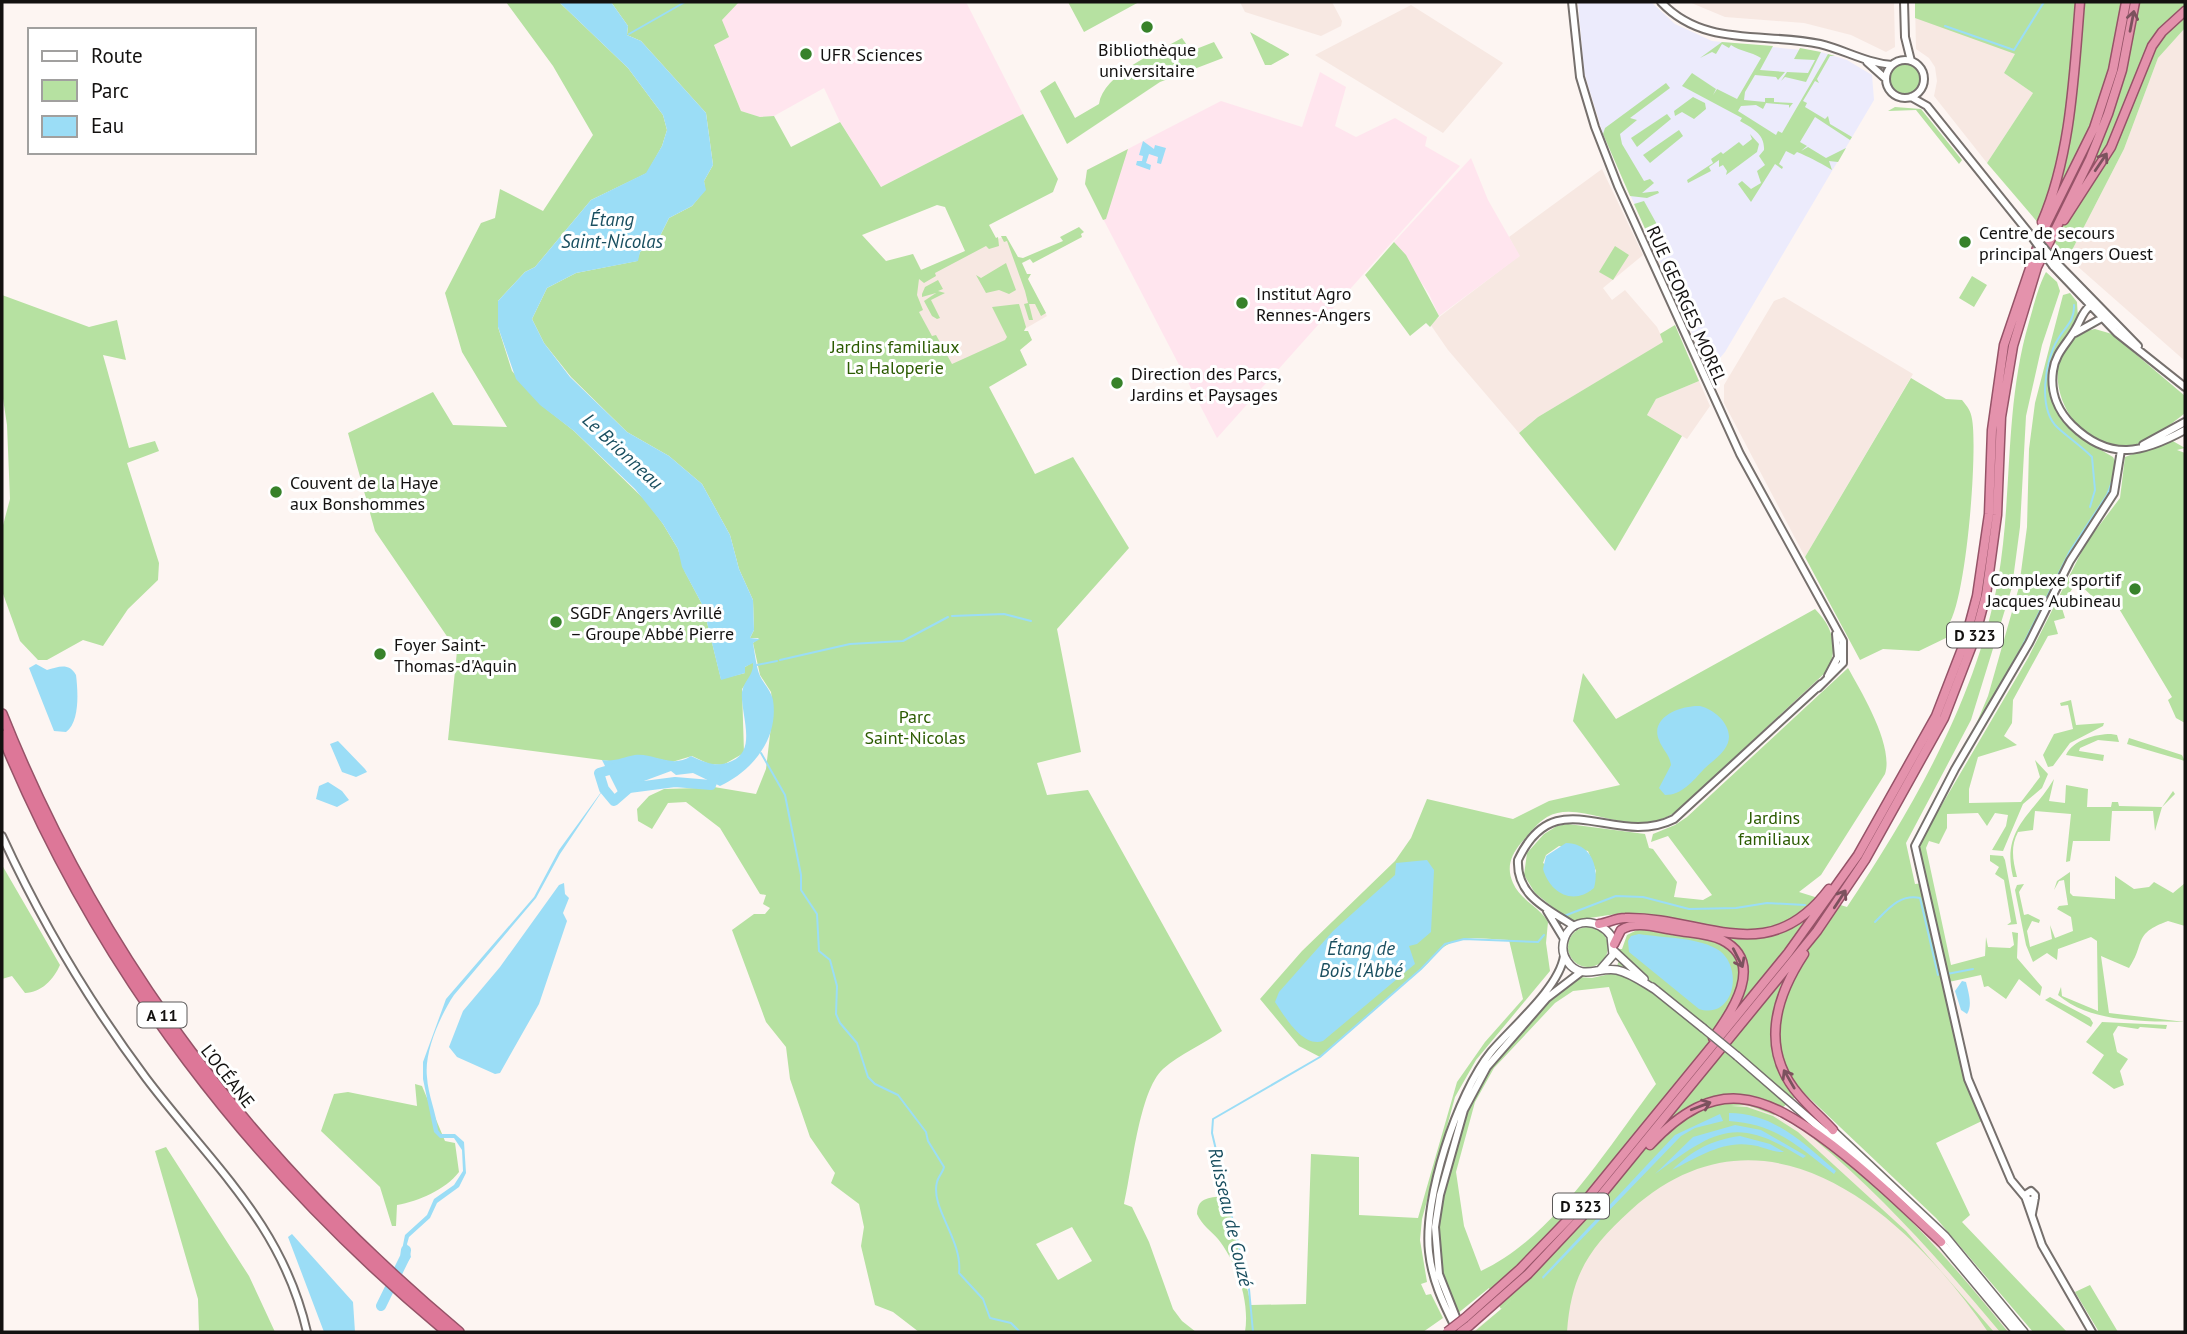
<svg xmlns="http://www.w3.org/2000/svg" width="2187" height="1334" font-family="'PT Sans',sans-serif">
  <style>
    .built { fill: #f7e8e2 }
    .industrial { fill: #ecebfc }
    .education { fill: #ffe5ee }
    .green { fill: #b6e1a1; fill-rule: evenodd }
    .water { fill: #9bddf6 }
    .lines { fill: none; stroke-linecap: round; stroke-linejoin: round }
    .stream { stroke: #9bddf6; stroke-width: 2 }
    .river { stroke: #9bddf6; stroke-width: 10 }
    .tertiary-casing { stroke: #76706d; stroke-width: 10 }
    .secondary-casing { stroke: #76706d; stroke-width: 10 }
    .trunk-casing { stroke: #965368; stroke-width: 11 }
    .motorway-casing { stroke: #965368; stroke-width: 12 }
    .tertiary { stroke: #fff; stroke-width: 6 }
    .secondary { stroke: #fff; stroke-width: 7 }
    .trunk { stroke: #e492ac; stroke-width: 8 }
    .motorway { stroke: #dd7798; stroke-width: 9 }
    .tertiary-bridge-casing { stroke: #76706d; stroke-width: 10; stroke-linecap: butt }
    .secondary-bridge-casing { stroke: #76706d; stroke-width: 10; stroke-linecap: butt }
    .trunk-bridge-casing { stroke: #965368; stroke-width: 11; stroke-linecap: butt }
    .tertiary-bridge { stroke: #fff; stroke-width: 6 }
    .secondary-bridge { stroke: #fff; stroke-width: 7 }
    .trunk-bridge { stroke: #e492ac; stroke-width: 8 }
    .oneway { stroke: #7c525e }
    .poi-dot { fill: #37822a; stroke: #fff; stroke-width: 2.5 }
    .labels { text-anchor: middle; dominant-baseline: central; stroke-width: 6; stroke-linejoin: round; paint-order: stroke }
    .shield { fill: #fff; stroke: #5a5858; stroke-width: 2 }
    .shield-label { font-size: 16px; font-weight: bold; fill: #131110 }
    .poi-label { font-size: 18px; fill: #131110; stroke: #fff; text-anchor: start }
    .street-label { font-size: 18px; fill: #131110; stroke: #fff }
    .park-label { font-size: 18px; fill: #2b5b01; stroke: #fff }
    .water-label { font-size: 19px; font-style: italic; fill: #1a4f60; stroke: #fff }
  </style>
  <rect width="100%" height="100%" fill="#fdf5f2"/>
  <!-- built -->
  <path class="built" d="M 1240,2 L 1332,2 L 1342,21 L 1341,26 L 1321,36 L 1245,12 Z
    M 1689,2 L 1894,2 L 1895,47 L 1886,52 L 1851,35 L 1804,23 L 1725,17 Z
    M 1915,2 L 2047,2 L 2004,73 L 2033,93 L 1987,163 L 1934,96 L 1937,81 L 1935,67 L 1929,58 L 1916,49 Z
    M 1411,5 L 1503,63 L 1443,133 L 1315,55 Z
    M 2185,28 L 2185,361 L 2068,258 L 2124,149 L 2158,58 Z
    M 1602,169 L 1643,255 L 1603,288 L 1612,300 L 1625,290 L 1657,327 L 1664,342 L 1538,417 L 1519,433 L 1448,350 L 1430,324 L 1519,256 L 1509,237 Z
    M 1005,236 L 1047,316 L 950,372 L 893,262 L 913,254 L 921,270 Z
    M 1784,297 L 1913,374 L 1805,557 L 1724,403 L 1724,385 L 1774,301 Z
    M 1699,381 L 1710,406 L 1687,439 L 1647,415 L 1656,399 Z
    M 1747,1105 L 1774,1115 L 1816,1138 L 1860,1171 L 1920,1226 L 2010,1332 L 1472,1332 L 1511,1302 L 1669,1134 L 1704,1112 L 1723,1106 Z"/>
  <!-- industrial -->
  <path class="industrial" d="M 1578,2 L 1651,2 L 1675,24 L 1712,41 L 1821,52 L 1847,60 L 1872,75 L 1874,100 L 1725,352 L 1709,371 L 1603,134 L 1584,72 Z"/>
  <!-- education -->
  <path class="education" d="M 739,2 L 966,2 L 1023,114 L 881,187 L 840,122 L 824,88 L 774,116 L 760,117 L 741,111 L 714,44 L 728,37 L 722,20 Z
    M 1320,72 L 1346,87 L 1335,126 L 1356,137 L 1395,118 L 1427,137 L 1425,146 L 1460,166 L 1217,438 L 1085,184 L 1087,170 L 1221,101 L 1302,127 Z
    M 1471,158 L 1488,200 L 1520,256 L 1439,316 L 1429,294 L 1394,242 Z"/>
  <!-- green -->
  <path class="green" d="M 506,2 L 559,2 L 628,68 L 663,115 L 667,130 L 662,146 L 647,173 L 591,200 L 535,267 L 525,272 L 498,301 L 498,327 L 512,371 L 540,404 L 574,431 L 647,502 L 663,524 L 678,549 L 685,572 L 703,606 L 721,679 L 745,673 L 745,667 L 753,662 L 754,672 L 742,689 L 744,753 L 723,765 L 709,764 L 692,756 L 672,762 L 640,755 L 617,762 L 448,740 L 457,651 L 375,531 L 348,433 L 433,392 L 453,425 L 507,427 L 462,352 L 445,293 L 481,223 L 495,218 L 500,189 L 543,211 L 593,135 L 553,66 Z
    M 611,2 L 739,2 L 722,20 L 729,37 L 714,45 L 741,111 L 760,117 L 774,116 L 791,147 L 840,122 L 881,187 L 1023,114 L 1058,179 L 1053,192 L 989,225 L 996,238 L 998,237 L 999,246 L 989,249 L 986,246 L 935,273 L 936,276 L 924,283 L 919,279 L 917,295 L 923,310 L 919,312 L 932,336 L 936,335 L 952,364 L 1005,340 L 1007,337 L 992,307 L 1019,304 L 1026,327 L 1024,331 L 1028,331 L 1032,340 L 1020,350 L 1027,365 L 989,387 L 1035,474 L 1073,457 L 1129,548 L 1057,629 L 1081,752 L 1037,763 L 1047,795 L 1088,790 L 1222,1031 C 1204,1044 1180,1054 1163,1069 C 1139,1091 1132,1170 1124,1204 L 1132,1207 L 1149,1242 L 1173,1309 L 1182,1321 L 1196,1332 L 919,1332 L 893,1312 L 875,1305 L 861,1246 L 864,1227 L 859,1204 L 831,1183 L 835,1173 L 810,1137 L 790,1079 L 786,1047 L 766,1022 L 732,930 L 754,914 L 765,914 L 770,908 L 763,904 L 766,895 L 760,894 L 720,828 L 686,802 L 668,803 L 652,829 L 638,821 L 637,809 L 649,796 L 664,789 L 698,788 L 702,785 L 756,794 L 766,769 L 773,709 L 771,692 L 760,675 L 753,643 L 759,638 L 750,638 L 754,630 L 753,600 L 739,569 L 730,535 L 702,484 L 669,456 L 627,432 L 571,377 L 544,343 L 532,319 L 547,288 L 576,273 L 637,261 L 640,252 L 659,238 L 669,218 L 692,206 L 705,190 L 704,181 L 713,165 L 706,113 L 641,41 L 627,35 L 628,26 ZM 937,205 L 945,207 L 965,251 L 921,270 L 913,254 L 886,261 L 862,235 ZM 1072,1227 L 1092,1261 L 1058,1280 L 1036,1244 Z
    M 1068,2 L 1139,2 L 1084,32 Z
    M 1915,2 L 2185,2 L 2185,28 L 2158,58 L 2124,149 L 2068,258 L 1987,163 L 2033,93 L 2004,73 L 2015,54 L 1915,18 Z
    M 1250,32 L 1289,54 L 1289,55 L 1271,65 L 1265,65 Z
    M 1182,38 L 1191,51 L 1214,42 L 1223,58 L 1160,82 L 1067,144 L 1040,91 L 1055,81 L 1075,118 L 1099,104 C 1103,74 1157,52 1182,38 Z
    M 1722,42 L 1773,46 L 1760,70 L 1785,72 L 1778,80 L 1776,77 L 1755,75 L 1745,92 L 1744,100 L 1765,102 L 1765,98 L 1774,98 L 1774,102 L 1793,103 L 1789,108 L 1789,105 L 1766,103 L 1763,109 L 1756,105 L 1741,106 L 1738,111 L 1776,135 L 1778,131 L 1782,133 L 1828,54 L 1835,56 L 1830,56 L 1817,79 L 1819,83 L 1815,81 L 1803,101 L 1807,103 L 1805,107 L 1825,119 L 1828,116 L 1830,124 L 1852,137 L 1850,140 L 1815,117 L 1800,142 L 1807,146 L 1801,151 L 1808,147 L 1826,158 L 1846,148 L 1838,162 L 1829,161 L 1832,170 C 1817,161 1809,157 1797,152 L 1794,155 L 1786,151 L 1779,164 L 1783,167 L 1782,169 L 1775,164 L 1751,202 L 1738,184 L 1742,181 L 1751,189 L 1761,183 L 1757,171 L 1765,165 L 1759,156 L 1764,150 C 1765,134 1752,128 1740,121 L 1742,118 L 1682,86 L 1692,73 L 1716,89 L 1713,95 L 1717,89 L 1737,99 L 1761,58 C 1750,51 1741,52 1731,45 L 1729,48 L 1722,44 L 1716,54 L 1712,52 L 1700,58 Z
    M 1800,48 L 1821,52 L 1806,82 L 1785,77 L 1781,81 L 1787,72 L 1808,73 L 1815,60 L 1794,59 Z
    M1889 79a16 16 0 1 1 32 0a16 16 0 1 1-32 0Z
    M 1666,83 L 1670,88 L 1630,118 L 1637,120 L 1620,134 L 1622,144 L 1644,181 L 1650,179 L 1654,183 L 1642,193 L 1658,191 L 1659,193 L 1647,198 L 1630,196 L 1603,134 L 1605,128 Z
    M 1693,97 L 1705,103 L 1706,109 L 1694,119 L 1682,112 L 1675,116 L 1674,111 Z
    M 1895,107 L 1921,109 L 1962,160 L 1959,164 L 1916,110 L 1888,111 Z
    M 1667,114 L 1671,119 L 1637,147 L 1631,138 Z
    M 1679,130 L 1683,136 L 1650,163 L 1643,155 Z
    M 1750,134 L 1759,144 L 1757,152 L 1726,175 L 1727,171 L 1723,165 L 1719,167 L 1719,160 L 1709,167 L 1711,171 L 1688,183 L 1687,180 L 1713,163 L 1711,159 L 1721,152 L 1723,154 L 1739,142 L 1743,146 L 1752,139 Z
    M 1128,149 L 1106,219 L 1103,220 L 1085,184 L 1087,170 Z
    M 1644,201 L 1659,228 L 1647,233 L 1634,204 Z
    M 1079,227 L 1084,232 L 1081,234 L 1082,237 L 1033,263 L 1030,259 L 1022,263 L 1027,274 L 1031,274 L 1028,279 L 1046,313 L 1041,316 L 1035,304 L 1029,304 L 1033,320 L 1029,320 L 1024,304 L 1028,303 L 1025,291 L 1007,241 L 1004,242 L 1001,236 L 1006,236 L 1018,257 L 1023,258 L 1063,241 L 1060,237 Z
    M 1394,242 L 1406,255 L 1439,316 L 1430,327 L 1426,323 L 1410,336 L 1365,275 Z
    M 1615,246 L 1629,255 L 1613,280 L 1599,272 Z
    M 1006,263 L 1016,290 L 1009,294 L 999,290 L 986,293 L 976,275 L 981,278 Z
    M 2046,272 L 2057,282 L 2060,291 L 2042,345 L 2026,416 L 2020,527 L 2012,587 L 1971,720 L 1906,843 L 1915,884 L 1925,883 L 1919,849 L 1923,837 L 2028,658 L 2086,543 L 2120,498 L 2125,457 L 2171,440 L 2185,448 L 2177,450 L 2185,453 L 2185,723 L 2176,718 L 2168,700 L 2172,697 L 2112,597 L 2093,597 L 2077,582 L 2061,605 L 2065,618 L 2054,621 L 2058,634 L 2048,636 L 2013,700 L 2012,723 L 2004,736 L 2017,745 L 1978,757 L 1969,789 L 1969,803 L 2021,802 L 2040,777 L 2035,760 L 2048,774 L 2042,788 L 2023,804 L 2003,851 L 1992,850 L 2006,826 L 2008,815 L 1995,813 L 1987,826 L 1978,813 L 1947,814 L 1947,828 L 1939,844 L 1929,841 L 1926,848 L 1951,965 L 1985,956 L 1986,937 L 1988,947 L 2010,948 L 2014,945 L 2012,932 L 2018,933 L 2017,958 L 2042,987 L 2040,996 L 2019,979 L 2006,999 L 1988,986 L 1984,987 L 1981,975 L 1944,983 L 1955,1029 L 1984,1120 L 1936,1143 L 1970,1215 L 1962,1222 L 2067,1332 L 2033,1332 L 1936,1218 L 1802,1091 L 1774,1115 L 1747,1105 L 1731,1106 L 1747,1107 L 1773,1116 L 1798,1132 L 1906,1231 L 1994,1332 L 1988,1332 C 1908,1215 1767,1088 1631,1210 C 1589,1248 1571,1275 1567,1332 L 1474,1332 L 1520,1293 L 1501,1309 L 1489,1288 L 1457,1314 L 1443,1274 L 1439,1227 L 1443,1198 L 1468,1110 L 1495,1062 L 1547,1004 L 1579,977 L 1592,978 L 1614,973 L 1621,956 L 1618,949 L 1622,949 L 1627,935 L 1637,930 L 1629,913 C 1608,914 1587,919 1570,921 L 1535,893 L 1524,875 L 1527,853 L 1544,834 L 1557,826 L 1568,824 L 1645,834 L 1649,848 L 1653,849 L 1677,882 L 1674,897 L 1703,900 L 1712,895 L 1668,836 L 1651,842 L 1653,834 L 1675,825 L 1687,817 L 1848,668 C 1862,693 1894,746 1885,774 L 1821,875 L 1799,892 L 1847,907 C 1912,809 1977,698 1998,580 C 2013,494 2004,407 2029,322 C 2034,305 2038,287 2046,272 ZM 1559,846 L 1588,851 L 1596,871 L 1590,891 L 1543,863 L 1546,855 ZM 1609,987 L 1617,1012 L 1656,1084 C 1608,1147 1554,1237 1481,1271 L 1464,1226 L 1456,1172 L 1475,1102 L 1494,1068 L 1555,1003 L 1573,991 Z
    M 1972,276 L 1987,285 L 1974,307 L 1959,298 Z
    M 938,280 L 943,289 L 938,291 L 945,293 L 931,300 L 940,318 L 937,319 L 932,316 L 924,301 L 936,293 L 922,297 L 922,294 L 925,287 Z
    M 2070,293 L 2077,302 L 2078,318 L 2052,361 L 2052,401 L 2062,420 L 2077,436 L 2113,457 L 2117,465 L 2114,484 L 2105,503 L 2070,554 L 2020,654 L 1972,734 L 1988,696 L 2019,587 L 2027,527 L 2029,449 L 2035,403 L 2063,295 Z
    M 2,295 L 89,327 L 117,320 L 126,360 L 103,355 L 129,448 L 155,441 L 159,451 L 127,463 L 159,563 L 158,580 L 128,609 L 103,646 L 83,640 L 47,660 L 38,660 L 20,641 L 2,591 L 2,529 L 10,499 L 7,425 L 2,392 Z
    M 1675,325 L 1699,381 L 1656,399 L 1647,415 L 1682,436 L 1615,551 L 1519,433 L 1538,417 L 1663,342 L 1660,334 Z
    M 2095,329 L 2112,334 L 2185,396 L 2185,413 C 2171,424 2158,436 2141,443 C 2067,470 2021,341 2095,329 Z
    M 1911,378 L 1946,399 L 1962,400 C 1967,406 1971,411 1972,419 C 1978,450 1966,610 1946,628 L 1950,636 L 1919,651 L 1883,649 L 1860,660 L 1805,557 Z
    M 1815,609 C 1833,627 1839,648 1827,671 L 1677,811 C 1631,843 1582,797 1547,817 C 1537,823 1529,834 1521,843 C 1511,855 1506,868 1513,883 C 1520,900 1540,907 1548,922 L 1546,943 L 1550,971 L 1476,1060 L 1455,1097 L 1422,1219 L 1420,1240 L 1427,1282 L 1421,1284 L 1426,1295 L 1431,1294 L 1443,1318 L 1423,1332 L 1245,1332 C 1250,1302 1237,1263 1218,1239 C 1211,1231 1202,1225 1197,1214 C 1198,1195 1211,1199 1226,1195 L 1251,1305 L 1306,1304 L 1311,1154 L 1359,1157 L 1359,1215 L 1418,1218 L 1457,1082 L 1485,1042 L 1523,999 L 1509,940 C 1474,938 1450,932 1428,963 L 1320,1057 L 1299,1046 L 1260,999 L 1302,951 L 1395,861 L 1411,838 L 1427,799 L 1513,819 L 1549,801 L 1620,785 L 1573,721 L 1583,673 L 1616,719 Z
    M 2071,700 L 2076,725 L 2104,723 L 2103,726 L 2070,743 L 2053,766 L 2048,767 L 2043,755 L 2054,734 L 2073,729 L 2068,705 L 2061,706 L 2060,703 Z
    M 2111,734 L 2117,735 L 2119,742 L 2098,740 L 2080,748 L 2079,751 L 2104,755 L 2103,761 L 2066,755 C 2073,740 2095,734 2111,734 Z
    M 2129,738 L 2182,755 L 2185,761 L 2127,744 Z
    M 2054,779 L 2049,801 L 2065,803 L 2066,785 L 2088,789 L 2087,807 L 2111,807 L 2112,802 L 2118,802 L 2119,806 L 2162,807 L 2173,791 L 2175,794 L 2162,807 L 2155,831 L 2153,811 L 2112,811 L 2110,841 L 2073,841 L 2070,861 L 2066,862 L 2071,814 L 2035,811 L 2033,830 L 2018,832 C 2010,847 2013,861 2017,877 L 2013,877 C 2001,828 2033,815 2054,779 Z
    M 1990,855 L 2003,856 L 2005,860 L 2017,924 L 2007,925 L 2011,922 L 2004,880 L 1995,874 L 1999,867 L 1990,861 Z
    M 2,865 L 60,965 C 54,979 41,993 25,993 L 12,976 L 2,979 Z
    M 2070,872 L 2070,893 L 2073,896 L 2115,899 L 2115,876 L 2134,889 L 2149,887 L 2154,882 L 2173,893 L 2185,883 L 2185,926 L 2168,921 C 2132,934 2146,943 2129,968 L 2101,956 L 2109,1013 L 2185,1022 C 2143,1021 2091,1023 2058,995 L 2061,987 L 2062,996 L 2098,1011 L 2097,941 L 2091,937 L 2058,949 L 2057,960 L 2047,953 L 2033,962 L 2026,945 L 2015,890 L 2017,885 L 2024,884 L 2019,892 L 2024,915 L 2028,914 L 2040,920 L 2039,923 L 2032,921 L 2027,931 L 2030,947 L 2052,939 L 2050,925 L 2055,938 L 2073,931 L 2071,917 L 2057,909 L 2059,906 L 2068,905 L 2064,880 L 2059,881 L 2054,890 L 2057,881 Z
    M1568 947a20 20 0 1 1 40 0a20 20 0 1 1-40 0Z
    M 2050,997 L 2090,1018 L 2093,1023 L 2091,1027 L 2045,1000 Z
    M 2102,1022 L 2167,1025 L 2166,1029 L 2140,1027 L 2138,1029 L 2118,1026 L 2113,1034 L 2117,1052 L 2128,1059 L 2120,1071 L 2124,1085 L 2114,1089 L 2092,1073 L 2104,1055 L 2086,1042 Z
    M 415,1084 L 422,1086 L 445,1141 L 455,1143 L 459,1172 C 445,1190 419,1201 397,1205 L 396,1226 L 392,1226 L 380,1187 L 321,1131 L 334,1094 L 348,1092 L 417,1106 Z
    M 1815,1137 C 1890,1192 1950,1260 2008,1332 L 2000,1332 C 1942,1263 1883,1196 1814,1139 Z
    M 166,1147 L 249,1276 L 275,1332 L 199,1332 L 198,1299 L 155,1151 Z
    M 2090,1285 L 2118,1332 L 2099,1332 L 2075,1292 Z"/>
  <!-- water -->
  <path class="water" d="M 559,2 L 611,2 L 628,26 L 627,35 L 641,41 L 706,113 L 713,165 L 704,181 L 706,190 L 692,206 L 669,218 L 659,238 L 640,252 L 638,261 L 576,273 L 547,288 L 532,319 L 544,343 L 570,377 L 627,432 L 669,456 L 702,484 L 730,535 L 739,569 L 753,600 L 754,630 L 750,638 L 760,639 L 753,643 C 755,654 756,666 760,676 C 764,684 771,691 773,700 C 779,739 752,771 720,786 L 693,773 L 676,775 L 671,771 L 644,781 L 647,784 L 621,798 L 602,760 C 616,762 623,757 635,755 C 655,753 672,769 691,756 C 706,763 717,768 732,761 C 758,750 740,713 742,692 C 744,680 754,675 753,663 L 745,667 L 745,673 L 721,680 L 703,606 L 682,567 L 678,549 L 663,524 L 635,489 L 574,431 L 540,405 L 516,379 L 498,327 L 498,301 L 525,272 L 535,267 L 591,200 L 646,173 L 662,146 L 667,130 L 663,115 L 628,68 Z
    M 1143,141 L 1154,149 L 1155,145 L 1166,148 L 1161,164 L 1157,163 L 1158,157 L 1149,154 L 1146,163 L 1151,165 L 1150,170 L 1136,165 L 1137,161 L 1142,161 L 1143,156 L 1139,155 Z
    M 36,664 L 47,670 C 58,667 69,662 76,675 C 78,691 80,722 66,732 L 54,731 L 52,726 L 29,668 Z
    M 1700,706 C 1717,710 1739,731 1724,750 C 1719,757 1710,763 1704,769 C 1693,781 1682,795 1665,795 L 1659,788 L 1671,765 C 1670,755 1662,749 1659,740 C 1649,716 1683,705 1700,706 Z
    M 338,741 L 365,769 L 367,772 L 356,777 L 342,772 L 330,744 Z
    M 328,782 L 342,791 L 349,800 L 337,807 L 316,799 L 319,786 Z
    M 607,784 L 560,854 L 536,898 L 454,995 C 440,1016 424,1052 427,1077 C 428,1095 436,1112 438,1130 L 441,1134 L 455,1134 L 464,1142 L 466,1173 L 459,1187 L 437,1203 L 430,1218 L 409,1237 L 407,1244 L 411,1257 L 406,1264 L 400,1260 L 405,1235 L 427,1215 L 434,1199 L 454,1185 L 463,1171 L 462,1150 L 454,1138 L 440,1138 L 434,1132 L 423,1079 L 423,1062 L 446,999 L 534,897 L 559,850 Z
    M 1566,843 C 1590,843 1600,866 1594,888 C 1573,906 1550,893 1543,869 L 1546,856 Z
    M 1427,860 L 1434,870 L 1431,932 L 1417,944 L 1409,946 L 1415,964 L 1323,1041 C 1303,1048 1285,1017 1275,1002 L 1279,992 L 1333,931 L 1395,875 L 1396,863 Z
    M 564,883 L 565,894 L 569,898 L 563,913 L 567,921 L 539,1004 L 500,1073 L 495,1074 L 457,1057 L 449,1047 L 463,1011 L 500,967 L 559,885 Z
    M 1639,934 C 1663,938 1700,937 1720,951 C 1744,970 1733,1020 1699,1009 L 1629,952 L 1628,941 L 1631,936 Z
    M 1962,981 L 1966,982 C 1968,991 1973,1005 1967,1014 L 1961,1010 L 1955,991 Z
    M 1729,1113 C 1774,1113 1803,1143 1836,1171 L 1834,1174 C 1798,1146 1776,1124 1729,1121 Z
    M 1720,1114 L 1723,1121 L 1695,1128 L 1681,1136 L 1543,1279 L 1542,1277 L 1675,1135 Z
    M 1735,1125 L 1761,1130 L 1806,1156 L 1803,1158 C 1735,1115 1716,1130 1655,1174 L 1693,1137 Z
    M 1740,1136 L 1770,1144 L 1784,1152 C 1774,1153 1762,1146 1751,1145 C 1723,1140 1696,1158 1672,1170 C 1693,1150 1711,1140 1740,1136 Z
    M 292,1234 L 353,1302 L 355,1332 L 324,1332 L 288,1237 Z"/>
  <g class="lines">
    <!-- stream -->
    <path class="stream" d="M 1945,26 L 2014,50 L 2044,2
      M 629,34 L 685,2
      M 2074,305 C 2075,321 2065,327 2058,339 C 2045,360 2037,409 2058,428 C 2069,438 2081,446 2092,457 L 2095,490 L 2090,507
      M 952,616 L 1004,614 L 1031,621
      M 780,660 L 850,644 L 903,641 L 948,617
      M 757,665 L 777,661
      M 1976,727 L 2021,649 L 2070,551 L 2107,495 L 2113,479
      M 761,753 L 785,795 L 801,875 L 801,890 L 817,914 L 819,951 L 830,960 L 837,986 L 836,1014 L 840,1023 L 857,1043 L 868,1077 L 875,1084 L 898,1095 L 926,1132 L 928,1141 L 944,1167 C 943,1172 938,1177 937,1182 C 930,1208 963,1240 959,1273 L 983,1299 L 990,1318 L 1011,1323 L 1020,1332
      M 1564,916 L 1616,896 L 1643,897 L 1689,909 L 1736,908 L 1767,903 L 1805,905
      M 1875,922 C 1889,908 1900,894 1920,898 L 1938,975
      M 1947,974 L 1973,969
      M 1253,1332 L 1249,1289 L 1212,1133 L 1213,1119 L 1320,1057 L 1421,969 L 1445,944 L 1464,939 L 1538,942 L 1544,935"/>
    <!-- river -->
    <path class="river" d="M 619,767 L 599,773 L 604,789 L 614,801 L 629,788 L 675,782 L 711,785 L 716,771
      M 381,1306 L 405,1257 L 406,1250"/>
    <defs>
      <path id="tertiary" d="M 1572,2 L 1580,77 L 1595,127 L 1618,186 L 1740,454 L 1843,641 L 1843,663 L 1818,688
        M 1661,2 C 1704,48 1765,32 1820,44 C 1845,50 1866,63 1892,65
        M 1904,2 L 1905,37 L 1911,61
        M1886 79a19 19 0 1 1 38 0a19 19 0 1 1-38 0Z
        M 1867,62 L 1886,79
        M 1911,97 L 1927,106 L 2029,233
        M 2056,262 L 2138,346
        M 2053,266 L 2117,333 L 2185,387
        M 2090,306 C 2082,312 2081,320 2076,328 C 2068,343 2055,353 2053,371 C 2050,392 2058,411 2072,425 C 2110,462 2143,453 2185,430
        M 2075,333 L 2102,318
        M 2143,445 L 2185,422
        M 1828,676 L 1838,657 L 1836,634
        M 2,836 C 41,921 90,1003 146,1078 C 211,1164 282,1223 307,1332
        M 1547,911 L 1564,939
        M 1574,926 C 1548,909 1516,896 1518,860 C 1556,779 1614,849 1674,819 L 1821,684
        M 2026,1198 L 2011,1180 L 1968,1079 L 1915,846 L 1955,769 L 2029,643 L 2070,561 L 2114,493 L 2121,450
        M 2026,1199 L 2042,1245 L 2092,1332
        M 2032,1214 C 2033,1207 2035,1201 2035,1195 L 2031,1191 L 2025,1195 L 2029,1201 L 2035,1198
        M 1455,1327 C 1443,1303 1432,1280 1429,1252 C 1423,1199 1457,1094 1491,1052 C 1512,1027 1559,988 1564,956
        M 1460,1327 L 1439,1274 L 1435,1227 L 1440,1195 L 1464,1110 L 1487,1067 L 1547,998 L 1581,972"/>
      <path id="secondary" d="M 1614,951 L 1644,979
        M 1600,970 L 1613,955 L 1611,936 C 1599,918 1571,917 1564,940 C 1562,947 1563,955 1567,961 C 1581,982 1599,966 1617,970 C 1631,973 1644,983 1656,990
        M 1652,987 L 1703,1028
        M 1737,1056 L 1887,1186
        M 1830,1128 L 1945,1236 L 2024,1332
        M 1939,1240 L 2016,1332"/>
      <path id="trunk" d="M 2064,220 L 2111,147 L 2152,46 L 2162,32 L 2185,11
        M 2042,222 C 2071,155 2074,74 2080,2
        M 1599,924 C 1608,923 1616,918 1625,918 C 1704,916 1767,971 1829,889
        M 1614,944 L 1621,930 C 1636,920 1658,928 1674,930 C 1689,933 1708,933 1722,940 C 1766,962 1732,1012 1713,1038
        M 1804,954 C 1775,998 1760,1050 1799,1095 C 1809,1107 1822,1118 1833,1130
        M 1650,1145 C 1716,1074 1763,1093 1832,1145 C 1871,1175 1905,1208 1941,1242
        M 1465,1318 L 1520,1269 L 1582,1205 L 1788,953 L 1858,855 L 1936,716 L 1965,641 L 1977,596 L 1989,514 L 1992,430 L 2004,345 L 2042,233 L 2094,128 L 2113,70 L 2126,2
        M 1469,1326 L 1528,1274 L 1593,1205 L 1817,931 L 1865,860 L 1944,718 L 1974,640 L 1986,595 L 1997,515 L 2001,417 L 2013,346 L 2037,267 L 2090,159 L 2108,114 L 2122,70 L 2135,2"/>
      <path id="motorway" d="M 2,714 C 101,962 255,1161 459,1332
        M 2,735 C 98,970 252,1170 447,1332"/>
    </defs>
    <!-- tertiary casing -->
    <use href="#tertiary" class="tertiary-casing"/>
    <!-- secondary casing -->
    <use href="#secondary" class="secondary-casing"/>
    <!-- trunk casing -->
    <use href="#trunk" class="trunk-casing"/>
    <!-- motorway casing -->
    <use href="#motorway" class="motorway-casing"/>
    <!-- tertiary -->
    <use href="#tertiary" class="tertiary"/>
    <!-- secondary -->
    <use href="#secondary" class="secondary"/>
    <!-- trunk -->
    <use href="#trunk" class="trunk"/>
    <!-- motorway -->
    <use href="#motorway" class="motorway"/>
    <defs>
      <path id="tertiary-bridge" d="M 2029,233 L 2053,266
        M 2037,240 L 2056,262"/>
      <path id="secondary-bridge" d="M 1703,1028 L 1737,1056"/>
      <path id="trunk-bridge" d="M 1447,1332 L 1465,1318
        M 1461,1332 L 1469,1326"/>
    </defs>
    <!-- tertiary-bridge casing -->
    <use href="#tertiary-bridge" class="tertiary-bridge-casing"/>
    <!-- secondary-bridge casing -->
    <use href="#secondary-bridge" class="secondary-bridge-casing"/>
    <!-- trunk-bridge casing -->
    <use href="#trunk-bridge" class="trunk-bridge-casing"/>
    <!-- tertiary-bridge -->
    <use href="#tertiary-bridge" class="tertiary-bridge"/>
    <!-- secondary-bridge -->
    <use href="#secondary-bridge" class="secondary-bridge"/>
    <!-- trunk-bridge -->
    <use href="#trunk-bridge" class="trunk-bridge"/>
  </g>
  <!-- one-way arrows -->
  <defs><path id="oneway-shaft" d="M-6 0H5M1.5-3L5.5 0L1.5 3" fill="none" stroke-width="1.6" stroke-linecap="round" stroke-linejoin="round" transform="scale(1.75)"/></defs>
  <g class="oneway">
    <use href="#oneway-shaft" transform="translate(2132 21) rotate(-79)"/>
    <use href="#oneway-shaft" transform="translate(2101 162) rotate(-56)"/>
    <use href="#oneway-shaft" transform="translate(1840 899) rotate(-57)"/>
    <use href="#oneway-shaft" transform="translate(1738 958) rotate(63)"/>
    <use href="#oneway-shaft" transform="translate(1789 1079) rotate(-120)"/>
    <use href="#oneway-shaft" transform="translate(1701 1106) rotate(-21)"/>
  </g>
  <!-- markers -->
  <g class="poi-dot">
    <circle cx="1147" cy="27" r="7"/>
    <circle cx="806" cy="54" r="7"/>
    <circle cx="1965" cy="242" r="7"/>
    <circle cx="1242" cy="303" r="7"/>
    <circle cx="1117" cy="383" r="7"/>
    <circle cx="276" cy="492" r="7"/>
    <circle cx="2135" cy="589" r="7"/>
    <circle cx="556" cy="622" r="7"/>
    <circle cx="380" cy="654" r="7"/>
  </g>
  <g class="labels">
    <!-- shield labels -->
    <g class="shield">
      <rect x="1947" y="622.5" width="56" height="25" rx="5"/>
      <rect x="137.5" y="1002.5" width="49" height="25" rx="5"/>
      <rect x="1553" y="1193.5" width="56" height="25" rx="5"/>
    </g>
    <g class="shield-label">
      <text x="1975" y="635">D 323</text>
      <text x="162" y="1015">A 11</text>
      <text x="1581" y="1206">D 323</text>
    </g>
    <!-- poi labels -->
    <g class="poi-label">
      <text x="1147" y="49" text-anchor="middle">Bibliothèque<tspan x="1147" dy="21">universitaire</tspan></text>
      <text x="820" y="54">UFR Sciences</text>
      <text x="1979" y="232">Centre de secours<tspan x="1979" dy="21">principal Angers Ouest</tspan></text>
      <text x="1256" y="293">Institut Agro<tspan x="1256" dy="21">Rennes-Angers</tspan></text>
      <text x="1131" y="373">Direction des Parcs,<tspan x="1131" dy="21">Jardins et Paysages</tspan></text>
      <text x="290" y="482">Couvent de la Haye<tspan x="290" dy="21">aux Bonshommes</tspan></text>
      <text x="2121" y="579" text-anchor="end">Complexe sportif<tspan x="2121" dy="21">Jacques Aubineau</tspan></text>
      <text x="570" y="612">SGDF Angers Avrillé<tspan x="570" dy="21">– Groupe Abbé Pierre</tspan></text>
      <text x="394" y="644">Foyer Saint-<tspan x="394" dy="21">Thomas-d'Aquin</tspan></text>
    </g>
    <!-- street labels -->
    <g class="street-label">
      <text transform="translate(1687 305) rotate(66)">RUE GEORGES MOREL</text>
      <text transform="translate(228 1076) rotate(52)">L’OCÉANE</text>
    </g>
    <!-- park labels -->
    <g class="park-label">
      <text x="895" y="346">Jardins familiaux<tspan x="895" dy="21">La Haloperie</tspan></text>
      <text x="915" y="716">Parc<tspan x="915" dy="21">Saint-Nicolas</tspan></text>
      <text x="1774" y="817">Jardins<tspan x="1774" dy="21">familiaux</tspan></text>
    </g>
    <!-- water labels -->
    <g class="water-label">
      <text x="612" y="219">Étang<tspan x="612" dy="22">Saint-Nicolas</tspan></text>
      <text transform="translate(623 451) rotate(43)">Le Brionneau</text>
      <text x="1361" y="948">Étang de<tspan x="1361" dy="22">Bois l'Abbé</tspan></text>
      <text transform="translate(1231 1217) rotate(77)">Ruisseau de Couzé</text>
    </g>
  </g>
  <!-- border -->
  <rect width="2187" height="1334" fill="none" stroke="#131110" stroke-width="7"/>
  <!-- legend -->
  <rect x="28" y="28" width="228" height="126" fill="#ffffff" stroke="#a1a09f" stroke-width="2"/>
  <rect x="42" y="51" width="35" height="10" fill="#ffffff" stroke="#a1a09f" stroke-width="2"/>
  <text x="91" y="63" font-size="21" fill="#131110">Route</text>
  <rect x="42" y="80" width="35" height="21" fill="#b6e1a1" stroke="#a1a09f" stroke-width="2"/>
  <text x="91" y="98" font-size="21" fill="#131110">Parc</text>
  <rect x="42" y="116" width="35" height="21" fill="#9bddf6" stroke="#a1a09f" stroke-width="2"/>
  <text x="91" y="133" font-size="21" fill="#131110">Eau</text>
</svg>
